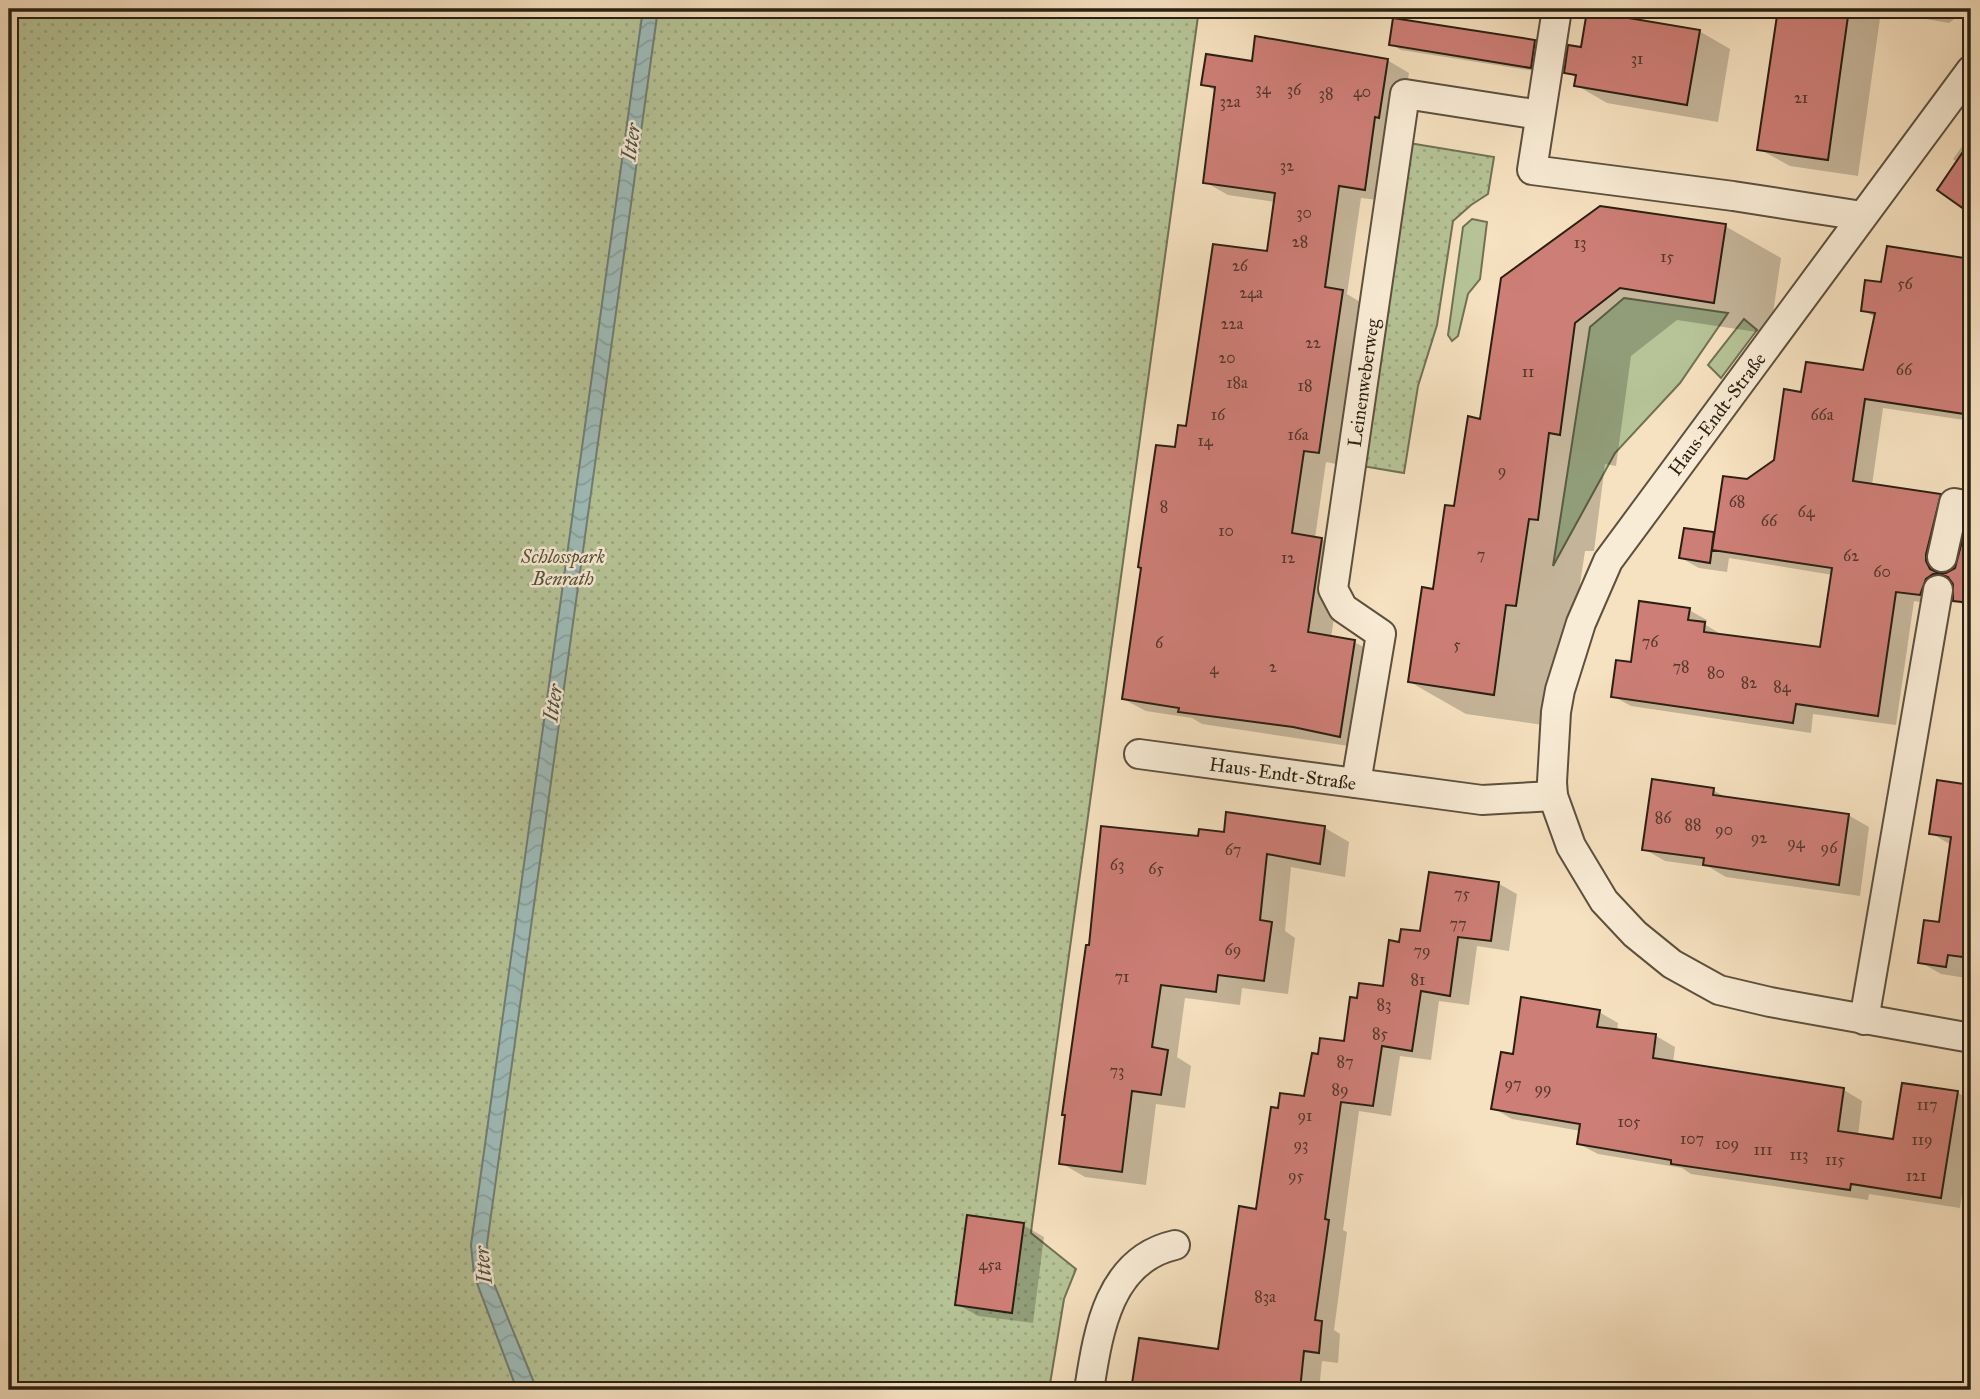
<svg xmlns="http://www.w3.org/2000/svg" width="1980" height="1399" font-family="'IM FELL Great Primer',serif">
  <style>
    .green { fill: #b6c497; stroke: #707254; stroke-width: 2 }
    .park { fill: url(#park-dots); stroke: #707254; stroke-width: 2 }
    .water { fill: url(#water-waves); stroke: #707e76; stroke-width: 2 }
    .shadow { fill: #0003 }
    .building { fill: #cd7e76; stroke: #2a2012; stroke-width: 2 }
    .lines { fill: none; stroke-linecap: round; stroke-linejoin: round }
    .street-casing { stroke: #5d503e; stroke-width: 32 }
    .street { stroke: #f9ecd6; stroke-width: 28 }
    .labels { text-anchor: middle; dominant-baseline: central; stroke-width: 5; stroke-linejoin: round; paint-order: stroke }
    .number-label { font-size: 16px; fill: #53382b }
    .street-label { font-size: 19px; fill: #2a2012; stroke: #f9ecd6 }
    .park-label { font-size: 19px; font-style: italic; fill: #54513a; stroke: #f9ecd6 }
    .water-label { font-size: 21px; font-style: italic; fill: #4d4f44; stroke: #f9ecd6 }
  </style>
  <defs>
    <pattern id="park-dots" width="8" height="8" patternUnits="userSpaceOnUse" patternTransform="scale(1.75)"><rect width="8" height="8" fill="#b6c497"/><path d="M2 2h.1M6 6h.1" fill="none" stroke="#9da881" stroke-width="1.8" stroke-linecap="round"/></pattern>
    <pattern id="water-waves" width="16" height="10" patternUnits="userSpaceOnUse" patternTransform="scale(1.75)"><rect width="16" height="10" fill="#9ebcb9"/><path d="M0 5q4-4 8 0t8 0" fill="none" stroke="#88a19e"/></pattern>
  </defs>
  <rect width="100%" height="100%" fill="#f6e1c0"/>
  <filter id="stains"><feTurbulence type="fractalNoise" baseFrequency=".00286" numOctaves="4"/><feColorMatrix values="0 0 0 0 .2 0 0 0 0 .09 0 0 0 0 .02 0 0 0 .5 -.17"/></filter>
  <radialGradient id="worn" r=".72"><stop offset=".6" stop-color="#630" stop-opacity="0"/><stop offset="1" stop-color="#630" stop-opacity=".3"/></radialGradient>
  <!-- green -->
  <path class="green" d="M 1472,219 L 1487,222 L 1480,279 L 1468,294 L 1458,336 L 1452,341 L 1448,335 L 1463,227 Z
    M 1624,298 L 1728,313 L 1680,383 L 1615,453 L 1553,566 L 1590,327 Z
    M 1744,319 L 1757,330 L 1721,378 L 1708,365 Z"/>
  <!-- park -->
  <path class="park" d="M 9,9 L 1199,9 L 1032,1224 L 1031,1233 L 1076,1269 L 1064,1299 L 1049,1390 L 9,1390 Z
    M 1409,143 L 1494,157 L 1488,194 L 1471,205 L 1453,221 L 1437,325 L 1418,386 L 1404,473 L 1362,466 Z"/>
  <!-- water -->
  <path class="water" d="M 643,9 L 658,9 L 487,1244 L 490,1274 L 537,1390 L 517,1390 L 474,1275 L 471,1245 Z"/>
  <!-- shadow -->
  <path class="shadow" d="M 1779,9 L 1959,9 L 1958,16 L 1949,23 L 1881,11 L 1858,176 L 1790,166 L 1759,149 Z
    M 1395,20 L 1535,41 L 1545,47 L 1541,72 L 1401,50 L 1391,44 Z
    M 1699,31 L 1730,49 L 1718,122 L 1607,103 L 1576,85 L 1577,78 L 1566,72 L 1582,49 Z
    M 1387,60 L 1409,73 L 1387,201 L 1361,198 L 1347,294 L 1365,305 L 1341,465 L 1326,462 L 1315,538 L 1321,539 L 1344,552 L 1331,638 L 1354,642 L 1377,654 L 1362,748 L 1202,724 L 1192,718 L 1146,711 L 1123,699 L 1176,449 L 1268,253 L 1275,202 L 1228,195 L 1205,182 L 1216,91 L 1203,84 L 1253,63 Z
    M 1971,134 L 1971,211 L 1963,206 L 1958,163 L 1953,159 Z
    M 1725,226 L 1781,258 L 1770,334 L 1677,320 L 1631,356 L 1616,466 L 1605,464 L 1594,551 L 1585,551 L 1572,637 L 1550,726 L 1466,714 L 1410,682 L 1456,508 L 1482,421 L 1503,279 Z
    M 1889,248 L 1971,261 L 1971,421 L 1883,408 L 1872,485 L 1938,495 L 1956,505 L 1944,573 L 1945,575 L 1956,569 L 1965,540 L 1971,541 L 1971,620 L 1962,615 L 1964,605 L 1955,600 L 1955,583 L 1944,589 L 1938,605 L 1914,601 L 1896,725 L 1813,714 L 1811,733 L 1631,706 L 1613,696 L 1633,664 L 1689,610 L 1707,620 L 1706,625 L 1722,635 L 1821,649 L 1833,575 L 1729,558 L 1727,572 L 1699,568 L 1681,558 L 1713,534 L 1716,535 L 1747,481 L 1776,461 L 1803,394 L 1865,372 L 1876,318 L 1863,310 L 1883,284 Z
    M 1938,782 L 1971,787 L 1971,966 L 1969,966 L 1967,978 L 1941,974 L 1920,962 L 1940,924 L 1951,845 L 1931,833 Z
    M 1713,790 L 1727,798 L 1848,815 L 1869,827 L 1860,896 L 1726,877 L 1709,867 L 1665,861 L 1644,849 Z
    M 1325,828 L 1349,842 L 1345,877 L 1291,867 L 1285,931 L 1295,938 L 1288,994 L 1242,988 L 1240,1005 L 1185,998 L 1177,1057 L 1191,1066 L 1185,1108 L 1156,1104 L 1146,1185 L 1085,1177 L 1061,1163 L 1199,838 L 1225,834 Z
    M 1430,874 L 1499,884 L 1517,894 L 1509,951 L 1477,946 L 1469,1005 L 1439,1001 L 1431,1060 L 1400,1056 L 1391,1116 L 1359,1111 L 1343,1230 L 1347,1232 L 1334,1330 L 1340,1334 L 1338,1363 L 1322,1361 L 1319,1390 L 1133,1390 L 1140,1340 L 1219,1351 L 1257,1211 L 1279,1110 L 1305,1098 L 1320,1056 L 1345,1043 L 1359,999 L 1384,988 L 1401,944 L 1422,933 Z
    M 1599,1012 L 1618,1023 L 1617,1031 L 1656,1036 L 1675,1047 L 1673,1063 L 1844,1090 L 1862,1101 L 1858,1136 L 1894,1141 L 1957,1092 L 1971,1101 L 1971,1134 L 1960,1208 L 1869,1194 L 1868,1200 L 1691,1174 L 1682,1168 L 1598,1154 L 1579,1144 L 1581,1131 L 1512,1119 L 1493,1108 L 1515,1056 Z
    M 1023,1225 L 1044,1237 L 1033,1323 L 978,1316 L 957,1304 Z"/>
  <!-- building -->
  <path class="building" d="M 1778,9 L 1849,9 L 1828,160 L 1757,150 Z
    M 1587,11 L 1700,30 L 1687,105 L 1574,86 L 1576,75 L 1564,73 L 1568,45 L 1581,47 Z
    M 1393,18 L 1535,40 L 1531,68 L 1389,45 Z
    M 1255,36 L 1388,59 L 1379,118 L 1375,117 L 1365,190 L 1339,186 L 1325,287 L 1343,290 L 1319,453 L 1304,451 L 1292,533 L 1322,538 L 1308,632 L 1355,640 L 1340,737 L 1293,727 L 1178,712 L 1179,708 L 1122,699 L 1141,568 L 1138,567 L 1156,445 L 1175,447 L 1178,425 L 1186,426 L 1213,244 L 1267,251 L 1275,193 L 1203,183 L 1215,87 L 1201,85 L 1206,54 L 1252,61 Z
    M 1971,140 L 1971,214 L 1937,190 Z
    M 1600,206 L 1726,224 L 1714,303 L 1620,288 L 1575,323 L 1560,435 L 1549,433 L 1538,520 L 1529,519 L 1516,606 L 1506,605 L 1494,695 L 1408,682 L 1422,587 L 1433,589 L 1445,505 L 1454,506 L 1468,416 L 1480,419 L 1501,278 Z
    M 1887,246 L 1971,259 L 1971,415 L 1865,399 L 1853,481 L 1941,494 L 1926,554 L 1926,561 L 1930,569 L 1938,573 L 1946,573 L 1955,568 L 1967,522 L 1971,522 L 1971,603 L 1953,601 L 1953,584 L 1948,577 L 1940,574 L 1933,574 L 1926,579 L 1920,595 L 1896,592 L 1878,716 L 1796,704 L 1793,723 L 1611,697 L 1616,660 L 1631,662 L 1639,601 L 1690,608 L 1688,620 L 1705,622 L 1704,632 L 1820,647 L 1832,568 L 1712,550 L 1723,476 L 1747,479 L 1774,460 L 1784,389 L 1801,392 L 1806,362 L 1863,370 L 1875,313 L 1861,311 L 1865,280 L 1881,282 Z
    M 1684,528 L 1714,532 L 1710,563 L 1679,558 Z
    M 1652,779 L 1714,788 L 1713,795 L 1849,814 L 1839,885 L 1703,865 L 1704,858 L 1642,850 Z
    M 1937,780 L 1971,785 L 1971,958 L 1948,955 L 1946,967 L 1918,963 L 1924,920 L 1939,922 L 1951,837 L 1929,834 Z
    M 1226,812 L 1325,826 L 1320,864 L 1267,854 L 1260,920 L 1272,922 L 1264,981 L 1218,975 L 1216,992 L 1161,985 L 1152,1047 L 1168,1050 L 1161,1095 L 1132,1091 L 1122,1172 L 1059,1164 L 1065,1115 L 1062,1115 L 1086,945 L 1089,945 L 1101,826 L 1198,836 L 1199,829 L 1224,832 Z
    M 1429,872 L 1499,882 L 1491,941 L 1458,937 L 1450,996 L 1421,991 L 1412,1051 L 1382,1046 L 1373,1106 L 1341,1102 L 1325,1219 L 1329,1220 L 1315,1320 L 1322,1321 L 1319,1353 L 1304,1351 L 1300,1390 L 1131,1390 L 1139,1338 L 1218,1349 L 1239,1206 L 1256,1209 L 1271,1107 L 1278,1108 L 1280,1093 L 1304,1096 L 1312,1053 L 1318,1054 L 1320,1038 L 1344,1041 L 1350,997 L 1357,998 L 1359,983 L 1383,986 L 1389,940 L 1399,942 L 1401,929 L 1420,931 Z
    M 1521,997 L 1600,1010 L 1597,1027 L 1656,1034 L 1653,1058 L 1844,1088 L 1838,1131 L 1893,1139 L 1902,1083 L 1958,1091 L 1941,1198 L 1851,1184 L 1850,1190 L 1671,1164 L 1671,1160 L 1577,1144 L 1580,1124 L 1491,1109 L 1501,1052 L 1513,1054 Z
    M 967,1215 L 1024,1223 L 1012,1313 L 955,1305 Z"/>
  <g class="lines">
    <defs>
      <g id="street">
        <path d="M 1557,9 L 1532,170 L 1733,196 L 1862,216"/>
        <path d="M 1971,70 L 1608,561 L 1581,623 L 1560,690 L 1556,712 L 1552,782 L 1553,796 L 1571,846 L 1604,901 L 1635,934 L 1672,964 L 1719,990 L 1770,1002 L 1971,1038"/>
        <path d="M 1942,557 L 1954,503 L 1971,506"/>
        <path id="s1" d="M 1139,754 L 1482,800 L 1553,796"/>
        <path id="s2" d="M 1356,783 L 1381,634 L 1343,608 L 1333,589 L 1405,94 L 1540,115"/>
        <path d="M 1864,1020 L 1938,590"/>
        <path d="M 1089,1390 C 1098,1333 1108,1260 1175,1245"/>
      </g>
    </defs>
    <!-- street casing -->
    <use href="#street" class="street-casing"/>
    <!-- street -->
    <use href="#street" class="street"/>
  </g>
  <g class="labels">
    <!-- number labels -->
    <g class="number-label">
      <text x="1637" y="58">31</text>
      <text x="1263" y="88">34</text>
      <text x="1294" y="89">36</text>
      <text x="1362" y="91">40</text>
      <text x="1326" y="93">38</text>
      <text x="1801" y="97">21</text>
      <text x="1230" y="101">32a</text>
      <text x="1287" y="165">32</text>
      <text x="1304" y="212">30</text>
      <text x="1300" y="241">28</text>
      <text x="1580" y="242">13</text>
      <text x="1667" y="256">15</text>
      <text x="1240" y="265">26</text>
      <text x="1905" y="283">56</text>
      <text x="1251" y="292">24a</text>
      <text x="1232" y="323">22a</text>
      <text x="1313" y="342">22</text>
      <text x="1227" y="357">20</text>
      <text x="1904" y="369">66</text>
      <text x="1528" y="371">11</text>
      <text x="1237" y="382">18a</text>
      <text x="1305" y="385">18</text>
      <text x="1218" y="414">16</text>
      <text x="1822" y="414">66a</text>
      <text x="1298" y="434">16a</text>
      <text x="1205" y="440">14</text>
      <text x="1502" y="470">9</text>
      <text x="1737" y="501">68</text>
      <text x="1164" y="506">8</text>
      <text x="1806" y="511">64</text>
      <text x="1769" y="520">66</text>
      <text x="1226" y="530">10</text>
      <text x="1481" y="554">7</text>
      <text x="1851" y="555">62</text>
      <text x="1288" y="557">12</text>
      <text x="1882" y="571">60</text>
      <text x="1650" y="641">76</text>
      <text x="1159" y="642">6</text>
      <text x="1457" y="644">5</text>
      <text x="1273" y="666">2</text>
      <text x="1681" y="666">78</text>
      <text x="1214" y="668">4</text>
      <text x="1716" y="672">80</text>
      <text x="1749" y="682">82</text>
      <text x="1782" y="686">84</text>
      <text x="1663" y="817">86</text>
      <text x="1693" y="824">88</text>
      <text x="1724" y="829">90</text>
      <text x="1759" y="837">92</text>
      <text x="1796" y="842">94</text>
      <text x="1829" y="847">96</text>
      <text x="1233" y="849">67</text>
      <text x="1117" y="864">63</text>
      <text x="1156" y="868">65</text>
      <text x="1462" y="893">75</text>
      <text x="1458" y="923">77</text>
      <text x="1233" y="949">69</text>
      <text x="1422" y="950">79</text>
      <text x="1122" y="976">71</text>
      <text x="1418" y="979">81</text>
      <text x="1384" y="1004">83</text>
      <text x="1380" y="1033">85</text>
      <text x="1345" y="1061">87</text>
      <text x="1117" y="1070">73</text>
      <text x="1513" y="1083">97</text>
      <text x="1543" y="1088">99</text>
      <text x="1340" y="1089">89</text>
      <text x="1927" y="1104">117</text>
      <text x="1305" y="1115">91</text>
      <text x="1629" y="1121">105</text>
      <text x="1692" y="1138">107</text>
      <text x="1922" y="1139">119</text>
      <text x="1727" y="1143">109</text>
      <text x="1301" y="1144">93</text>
      <text x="1763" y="1149">111</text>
      <text x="1799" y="1154">113</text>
      <text x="1835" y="1159">115</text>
      <text x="1296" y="1175">95</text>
      <text x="1916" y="1175">121</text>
      <text x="990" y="1264">45a</text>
      <text x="1265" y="1296">83a</text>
    </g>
    <!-- street labels -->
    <g class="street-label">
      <text stroke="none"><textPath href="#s2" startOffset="427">Leinenweberweg</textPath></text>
      <text transform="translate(1717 414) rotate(-53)">Haus-Endt-Straße</text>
      <text stroke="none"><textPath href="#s1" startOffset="145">Haus-Endt-Straße</textPath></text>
    </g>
    <!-- park labels -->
    <g class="park-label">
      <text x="563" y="556">Schlosspark<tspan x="563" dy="22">Benrath</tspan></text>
    </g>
    <!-- water labels -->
    <g class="water-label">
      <text transform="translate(631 142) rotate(-82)">Itter</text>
      <text transform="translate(553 703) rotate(-82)">Itter</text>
      <text transform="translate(483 1265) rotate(-96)">Itter</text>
    </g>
  </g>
  <!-- margin -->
  <rect width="1980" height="1399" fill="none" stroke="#f6e1c0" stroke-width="35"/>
  <rect x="10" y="10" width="1959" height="1378" fill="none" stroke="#2a2012" stroke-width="3.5"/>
  <rect x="18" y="18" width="1945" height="1364" fill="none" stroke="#2a2012" stroke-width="2"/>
  <rect width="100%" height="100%" filter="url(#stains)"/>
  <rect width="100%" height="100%" fill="url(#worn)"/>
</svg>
